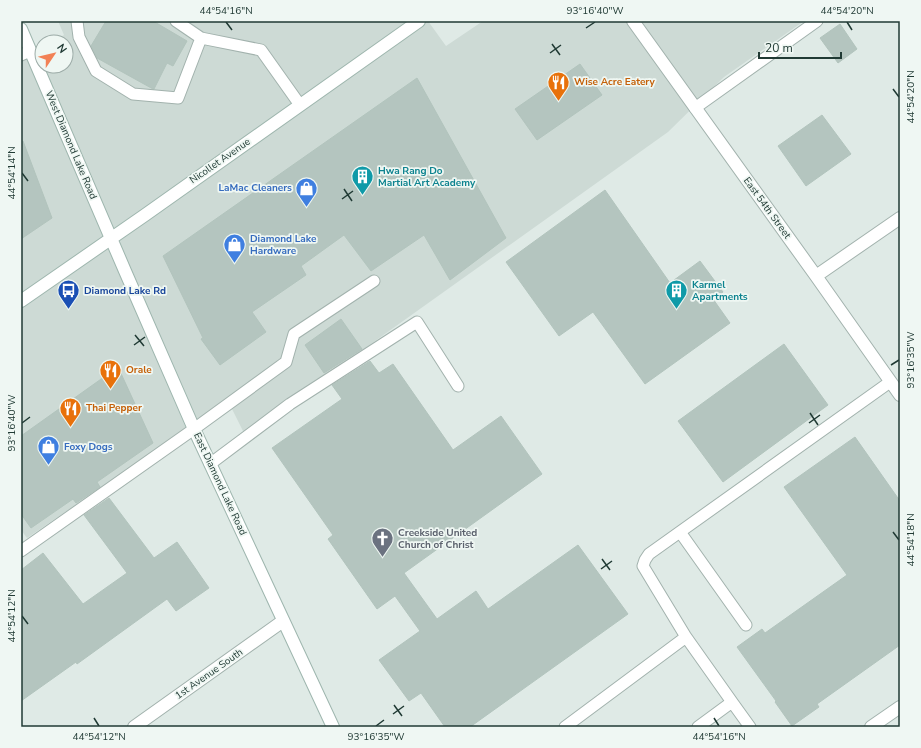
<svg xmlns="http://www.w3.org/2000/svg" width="921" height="748" font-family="'Nunito Sans',sans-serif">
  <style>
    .built { fill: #cddad5 }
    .building { fill: #b4c5bf; stroke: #b2c4bd }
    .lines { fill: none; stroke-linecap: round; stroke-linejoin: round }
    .lane-casing { stroke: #a2b2ad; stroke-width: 13 }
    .street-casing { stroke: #a2b2ad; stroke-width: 14 }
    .secondary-casing { stroke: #9eb6ae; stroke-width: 14 }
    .lane { stroke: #fff; stroke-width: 11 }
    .street { stroke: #fff; stroke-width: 12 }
    .secondary { stroke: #fff; stroke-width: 12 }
    .ticks { fill: none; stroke: #203a34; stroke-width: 1.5 }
    .labels { text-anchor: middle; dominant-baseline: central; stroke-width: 3.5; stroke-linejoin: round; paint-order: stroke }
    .food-label { font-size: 10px; font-weight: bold; fill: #c56008; stroke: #eff7f3; text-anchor: start }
    .street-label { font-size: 10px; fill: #203a34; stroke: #eff7f3 }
    .culture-label { font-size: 10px; font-weight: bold; fill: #0d838f; stroke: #eff7f3; text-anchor: start }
    .shop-label { font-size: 10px; font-weight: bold; fill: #366cbe; stroke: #eff7f3; text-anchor: start }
    .transit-label { font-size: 10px; font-weight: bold; fill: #164399; stroke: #eff7f3; text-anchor: start }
    .worship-label { font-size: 10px; font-weight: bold; fill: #5b616d; stroke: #eff7f3; text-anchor: start }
    .neatline { fill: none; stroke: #203a34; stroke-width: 1.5 }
    .ticks-label { font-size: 10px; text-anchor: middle; fill: #203a34 }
  </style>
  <rect width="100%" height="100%" fill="#dfeae6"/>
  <!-- built -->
  <path class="built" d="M 58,21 L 428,21 L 446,46 L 483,21 L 804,21 L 724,77 L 668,132 L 368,346 L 244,433 L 228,401 L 27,538 L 21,530 L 21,57 L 42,47 L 42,66 L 66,66 L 66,42 L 51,42 L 64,35 Z"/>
  <!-- building -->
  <path class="building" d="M 106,21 L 153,21 L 187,41 L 173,66 L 167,63 L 154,89 L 153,89 L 97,58 L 91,46 Z
    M 840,24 L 857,49 L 838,63 L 820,38 Z
    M 580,64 L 602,95 L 537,140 L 515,109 Z
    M 417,78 L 506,238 L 450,280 L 424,235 L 371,271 L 344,235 L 301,266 L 306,275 L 252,312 L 266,332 L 220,365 L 201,339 L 203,338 L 163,256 Z
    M 822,115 L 851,154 L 806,186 L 778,146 Z
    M 23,141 L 52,218 L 21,239 L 21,142 Z
    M 605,190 L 670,283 L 700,261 L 723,292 L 713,299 L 730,323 L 645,384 L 593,312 L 559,336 L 506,262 Z
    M 341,319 L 362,349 L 324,373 L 305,345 Z
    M 784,344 L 828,405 L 723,482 L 678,421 Z
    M 370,361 L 379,373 L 393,364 L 453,450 L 501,416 L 542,474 L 404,573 L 437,619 L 476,591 L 488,609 L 578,545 L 628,614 L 470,727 L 445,727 L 421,693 L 409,701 L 379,660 L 420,631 L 395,596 L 377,609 L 328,539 L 333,535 L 272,448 L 342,399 L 332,385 Z
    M 118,367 L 153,443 L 97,482 L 100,487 L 76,503 L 73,499 L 31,528 L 21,514 L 21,436 Z
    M 855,437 L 900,501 L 900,645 L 817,704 L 819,707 L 792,726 L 775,702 L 776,701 L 737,647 L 762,629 L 765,633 L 847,575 L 784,487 Z
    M 109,498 L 154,558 L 177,542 L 209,588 L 176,611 L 167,599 L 77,664 L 76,662 L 21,701 L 21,570 L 43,553 L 83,604 L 127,573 L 84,515 Z"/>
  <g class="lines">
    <defs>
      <path id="lane" d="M 77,21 L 79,37 L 96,71 L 133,94 L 178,98 L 201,38
        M 176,21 L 201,38 L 261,50 L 300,105
        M 21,55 L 30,51
        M 695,108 L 817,21
        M 210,464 L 290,404 L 417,322 L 458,386
        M 680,532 L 746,625
        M 21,551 L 194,429 L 286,362 L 294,334 L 374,281
        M 732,702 L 686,637 L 643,566 L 645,560 L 649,554 L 890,382
        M 565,727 L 686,637
        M 698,727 L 732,702 L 750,727"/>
      <path id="street" d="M 633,21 L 816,276 L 900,395
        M 816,276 L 900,218
        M 134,727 L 283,621
        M 871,727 L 900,707"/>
      <path id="secondary" d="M 21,29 L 125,271 L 194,429 L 333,727
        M 21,301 L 145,215 L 419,21"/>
    </defs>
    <!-- lane casing -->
    <use href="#lane" class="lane-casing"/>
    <!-- street casing -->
    <use href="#street" class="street-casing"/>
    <!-- secondary casing -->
    <use href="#secondary" class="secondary-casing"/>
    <!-- lane -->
    <use href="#lane" class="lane"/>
    <!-- street -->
    <use href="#street" class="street"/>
    <!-- secondary -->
    <use href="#secondary" class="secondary"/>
  </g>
  <!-- ticks -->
  <path class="ticks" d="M 226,22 L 232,30M 847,22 L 852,30M 586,28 L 595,22M 552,44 L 560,55M 550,53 L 561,45M 893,89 L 899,97M 22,173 L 28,181M 344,189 L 352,201M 342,199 L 353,191M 135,335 L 144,346M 134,345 L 145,337M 891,365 L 899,360M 810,413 L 818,425M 22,423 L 30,417M 809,423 L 820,415M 893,532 L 899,540M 602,559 L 610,570M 601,569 L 612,561M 22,616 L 28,624M 394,705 L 402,716M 393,714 L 404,706M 94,718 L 99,726M 714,718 L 719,726M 376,726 L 384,720"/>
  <!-- icons -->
  <defs>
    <symbol id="restaurant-pin" viewBox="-11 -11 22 30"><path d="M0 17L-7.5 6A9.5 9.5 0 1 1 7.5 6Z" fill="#e8710a" stroke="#eff7f3"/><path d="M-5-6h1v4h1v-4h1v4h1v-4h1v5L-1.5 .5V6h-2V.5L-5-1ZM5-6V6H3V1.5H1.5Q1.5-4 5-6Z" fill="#fff"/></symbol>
    <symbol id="building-pin" viewBox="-11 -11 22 30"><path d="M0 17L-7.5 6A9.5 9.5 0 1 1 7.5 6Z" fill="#0f9aa8" stroke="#eff7f3"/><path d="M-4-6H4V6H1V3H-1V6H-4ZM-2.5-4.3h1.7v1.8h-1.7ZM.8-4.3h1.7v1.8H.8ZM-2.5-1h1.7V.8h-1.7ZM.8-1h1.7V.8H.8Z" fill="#fff"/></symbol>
    <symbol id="shop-pin" viewBox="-11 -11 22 30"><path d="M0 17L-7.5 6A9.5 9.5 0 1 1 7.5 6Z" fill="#3f7fe0" stroke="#eff7f3"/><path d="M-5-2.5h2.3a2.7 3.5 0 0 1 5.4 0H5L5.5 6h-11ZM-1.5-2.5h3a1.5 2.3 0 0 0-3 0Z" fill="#fff"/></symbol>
    <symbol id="bus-pin" viewBox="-11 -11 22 30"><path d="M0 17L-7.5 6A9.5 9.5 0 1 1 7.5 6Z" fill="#1a4fb4" stroke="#eff7f3"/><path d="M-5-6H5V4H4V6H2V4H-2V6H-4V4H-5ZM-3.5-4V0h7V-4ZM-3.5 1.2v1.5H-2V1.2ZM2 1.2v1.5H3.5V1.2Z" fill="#fff"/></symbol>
    <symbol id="church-pin" viewBox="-11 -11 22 30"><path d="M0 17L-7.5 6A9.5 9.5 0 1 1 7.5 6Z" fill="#6b7280" stroke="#eff7f3"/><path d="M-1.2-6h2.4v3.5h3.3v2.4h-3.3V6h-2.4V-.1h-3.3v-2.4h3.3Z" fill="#fff"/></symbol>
  </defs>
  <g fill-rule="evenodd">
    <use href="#restaurant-pin" x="546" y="70" width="25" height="34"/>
    <use href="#building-pin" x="350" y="164" width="25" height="34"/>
    <use href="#shop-pin" x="294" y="176" width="25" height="34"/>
    <use href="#shop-pin" x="222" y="232" width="25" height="34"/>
    <use href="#bus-pin" x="56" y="278" width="25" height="34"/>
    <use href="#building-pin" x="664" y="278" width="25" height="34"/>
    <use href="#restaurant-pin" x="98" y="358" width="25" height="34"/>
    <use href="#restaurant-pin" x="58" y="396" width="25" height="34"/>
    <use href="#shop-pin" x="36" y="434" width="25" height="34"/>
    <use href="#church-pin" x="370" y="526" width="25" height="34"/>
  </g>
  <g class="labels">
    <!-- food labels -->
    <g class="food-label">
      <text x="574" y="82">Wise Acre Eatery</text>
      <text x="126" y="370">Orale</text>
      <text x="86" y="408">Thai Pepper</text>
    </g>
    <!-- street labels -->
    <g class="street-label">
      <text transform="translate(71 145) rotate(67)">West Diamond Lake Road</text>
      <text transform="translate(220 161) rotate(-35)">Nicollet Avenue</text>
      <text transform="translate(767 208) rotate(54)">East 54th Street</text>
      <text transform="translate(220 484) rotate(65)">East Diamond Lake Road</text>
      <text transform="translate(209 674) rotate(-35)">1st Avenue South</text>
    </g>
    <!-- culture labels -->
    <g class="culture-label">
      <text x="378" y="171">Hwa Rang Do<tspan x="378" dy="12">Martial Art Academy</tspan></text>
      <text x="692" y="285">Karmel<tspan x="692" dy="12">Apartments</tspan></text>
    </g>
    <!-- shop labels -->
    <g class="shop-label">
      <text x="292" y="188" text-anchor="end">LaMac Cleaners</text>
      <text x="250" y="239">Diamond Lake<tspan x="250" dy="12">Hardware</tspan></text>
      <text x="64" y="447">Foxy Dogs</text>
    </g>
    <!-- transit labels -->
    <g class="transit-label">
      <text x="84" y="291">Diamond Lake Rd</text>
    </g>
    <!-- worship labels -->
    <g class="worship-label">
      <text x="398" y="533">Creekside United<tspan x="398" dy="12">Church of Christ</tspan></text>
    </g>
  </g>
  <!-- border -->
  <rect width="921" height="748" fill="none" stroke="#eff7f3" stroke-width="44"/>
  <!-- north arrow -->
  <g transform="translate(54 54) rotate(55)"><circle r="19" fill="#eff7f3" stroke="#9caba7"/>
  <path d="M0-3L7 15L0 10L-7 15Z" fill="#f28155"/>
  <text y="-6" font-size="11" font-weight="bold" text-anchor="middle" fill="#203a34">N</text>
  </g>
  <!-- scale -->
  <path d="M759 52v6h82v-6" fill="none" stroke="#203a34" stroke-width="2"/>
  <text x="765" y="52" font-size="12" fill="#203a34" stroke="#eff7f3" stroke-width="3" paint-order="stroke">20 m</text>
  <rect x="22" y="22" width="877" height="704" class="neatline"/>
  <g class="ticks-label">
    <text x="226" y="14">44°54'16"N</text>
    <text x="595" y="14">93°16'40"W</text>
    <text x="847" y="14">44°54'20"N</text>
    <text transform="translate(910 97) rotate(-90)" y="4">44°54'20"N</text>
    <text transform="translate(11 173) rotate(-90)" y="4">44°54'14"N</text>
    <text transform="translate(910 360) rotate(-90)" y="4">93°16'35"W</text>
    <text transform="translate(11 423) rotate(-90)" y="4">93°16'40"W</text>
    <text transform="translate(910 540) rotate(-90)" y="4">44°54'18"N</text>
    <text transform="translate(11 616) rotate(-90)" y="4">44°54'12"N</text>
    <text x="99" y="740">44°54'12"N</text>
    <text x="376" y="740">93°16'35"W</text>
    <text x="719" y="740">44°54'16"N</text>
  </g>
</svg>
